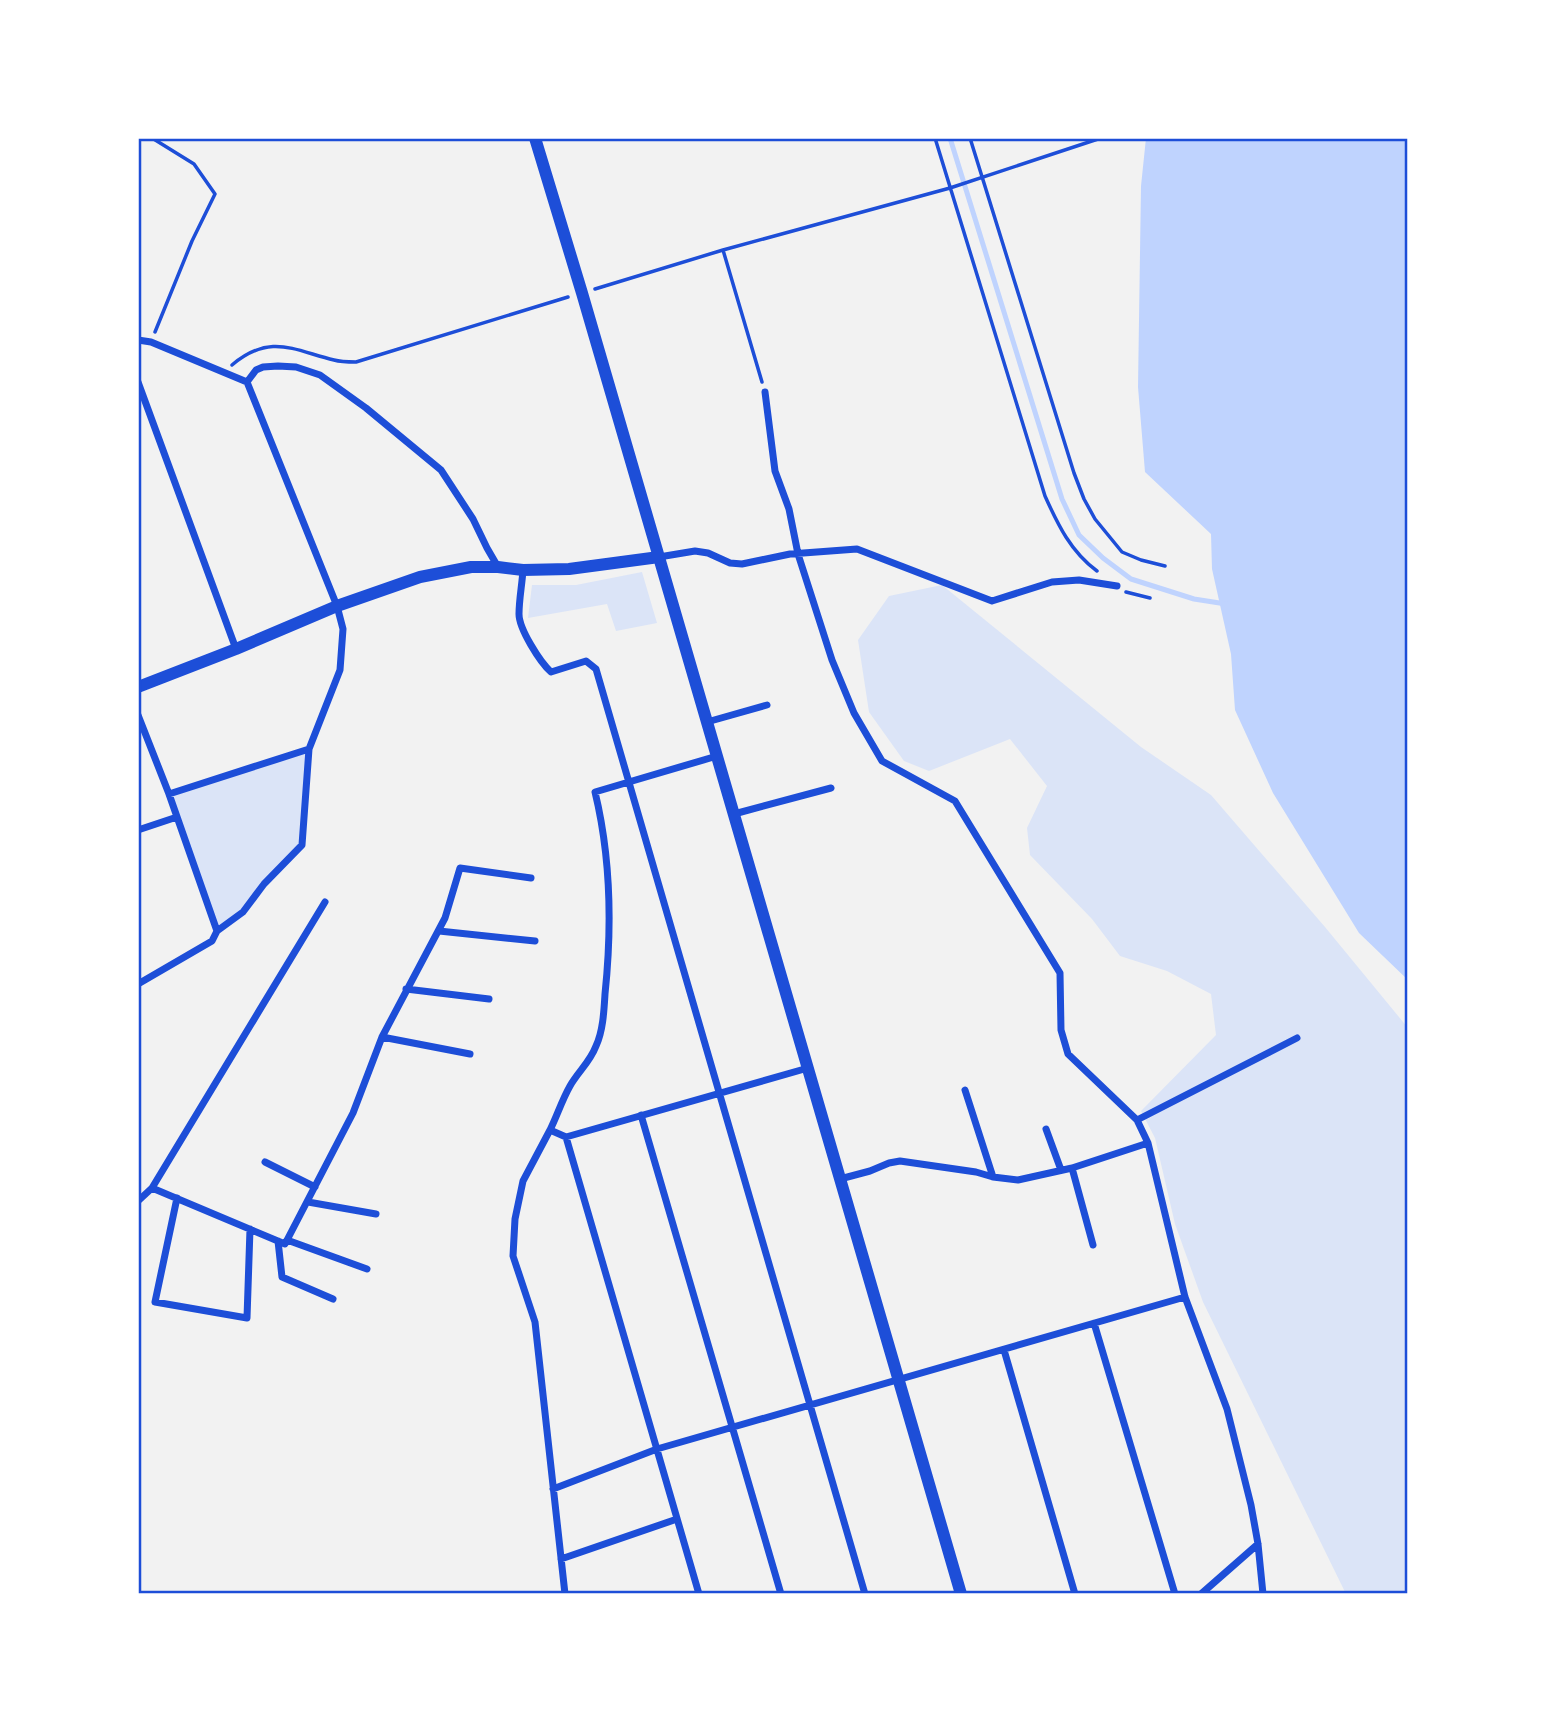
<svg xmlns="http://www.w3.org/2000/svg" width="1546" height="1732" font-family="'Source Sans 3',sans-serif">
  <style>
    .green { fill: #dbe4f7 }
    .water { fill: #bfd3fe }
    .lines { fill: none; stroke-linecap: round; stroke-linejoin: round }
    .stream { stroke: #bfd3fe; stroke-width: 5 }
    .path { stroke: #1d4ed8; stroke-width: 3.5 }
    .minor { stroke: #1d4ed8; stroke-width: 7 }
    .tertiary { stroke: #1d4ed8; stroke-width: 12 }
    .neatline { fill: none; stroke: #1d4ed8; stroke-width: 2.5 }
  </style>
  <rect width="100%" height="100%" fill="#f2f2f2"/>
  <!-- green -->
  <path class="green" d="M 642,572 L 657,623 L 616,631 L 607,604 L 528,618 L 532,585 L 576,585 Z
    M 942,585 L 1141,747 L 1211,795 L 1325,927 L 1408,1028 L 1408,1594 L 1346,1594 L 1203,1302 L 1175,1224 L 1155,1138 L 1141,1111 L 1216,1035 L 1211,994 L 1167,971 L 1120,956 L 1092,919 L 1030,855 L 1027,828 L 1047,786 L 1010,739 L 929,771 L 904,761 L 869,712 L 858,640 L 889,596 Z
    M 309,749 L 302,845 L 243,912 L 217,931 L 169,794 Z"/>
  <!-- water -->
  <path class="water" d="M 1146,138 L 1408,138 L 1408,980 L 1359,933 L 1273,793 L 1235,710 L 1231,654 L 1212,569 L 1211,534 L 1145,472 L 1138,387 L 1141,186 Z"/>
  <g class="lines">
    <!-- stream -->
    <path class="stream" d="M 950,138 L 1062,499 L 1079,535 L 1103,558 L 1131,579 L 1194,599 L 1226,604"/>
    <!-- path -->
    <path class="path" d="M 152,138 L 194,164 L 215,194 L 192,241 L 155,332
      M 935,138 L 1045,496 C 1058,525 1071,552 1097,571
      M 970,138 L 1074,473 L 1084,499 L 1095,519 L 1122,552 L 1141,560 L 1165,566
      M 723,250 L 762,382
      M 595,289 L 723,250 L 950,188 L 1101,138
      M 232,365 C 270,333 293,350 334,360 C 341,362 349,362 356,362 L 568,297
      M 1126,592 L 1150,598"/>
    <!-- minor -->
    <path class="minor" d="M 138,340 L 151,342 L 247,382
      M 138,382 L 236,649
      M 765,392 L 775,471 L 789,509 L 798,554 L 832,660 L 854,713 L 882,761 L 955,801 L 1060,973 L 1061,1030 L 1068,1054 L 1137,1120 L 1148,1143 L 1185,1297 L 1227,1409 L 1251,1505 L 1258,1544 L 1263,1594
      M 659,557 L 695,551 L 708,553 L 730,563 L 742,564 L 790,554 L 857,549 L 992,601 L 1052,582 L 1079,580 L 1117,586
      M 523,570 C 522,585 519,600 519,614 C 519,629 540,662 551,672 L 586,661 L 596,669 L 865,1594
      M 138,715 L 169,794 L 217,931 L 212,941 L 138,984
      M 707,722 L 767,705
      M 169,794 L 309,749 L 340,670 L 343,629 L 337,606 L 247,382 L 256,370 L 263,367 L 278,366 L 296,367 L 320,375 L 366,408 L 441,470 L 473,519 L 487,548 L 498,567
      M 734,814 L 831,788
      M 138,830 L 177,817
      M 217,931 L 243,912 L 264,884 L 302,845 L 309,749
      M 439,931 L 535,941
      M 406,989 L 489,999
      M 382,1037 L 470,1054
      M 965,1090 L 993,1177
      M 641,1115 L 781,1594
      M 1137,1120 L 1297,1038
      M 1046,1129 L 1061,1170
      M 550,1130 C 557,1116 562,1100 570,1086 C 578,1072 590,1062 596,1046 C 603,1031 604,1011 605,994 C 612,927 611,858 595,792 L 717,756
      M 265,1162 L 315,1187
      M 1072,1168 L 1093,1245
      M 840,1179 L 870,1171 L 889,1163 L 900,1161 L 976,1172 L 993,1177 L 1018,1180 L 1072,1168 L 1148,1143
      M 152,1188 L 325,902
      M 177,1198 L 155,1302 L 247,1318 L 250,1229
      M 138,1201 L 152,1188 L 285,1244 L 353,1113 L 382,1037 L 445,918 L 460,868 L 531,878
      M 308,1202 L 376,1214
      M 287,1240 L 367,1269
      M 278,1241 L 282,1277 L 333,1299
      M 1094,1323 L 1175,1594
      M 1004,1350 L 1075,1594
      M 553,1489 L 657,1449 L 1185,1297
      M 561,1559 L 677,1519
      M 565,1594 L 535,1322 L 513,1256 L 515,1219 L 523,1181 L 550,1130 L 566,1137
      M 699,1594 L 566,1137 L 808,1068
      M 1201,1594 L 1258,1544"/>
    <!-- tertiary -->
    <path class="tertiary" d="M 535,138 L 582,293 L 961,1594
      M 138,687 L 236,649 L 337,606 L 420,577 L 471,567 L 498,567 L 523,570 L 569,569 L 659,557"/>
  </g>
  <!-- border -->
  <rect width="1546" height="1732" fill="none" stroke="#ffffff" stroke-width="280"/>
  <rect x="140" y="140" width="1266" height="1452" class="neatline"/>
</svg>
